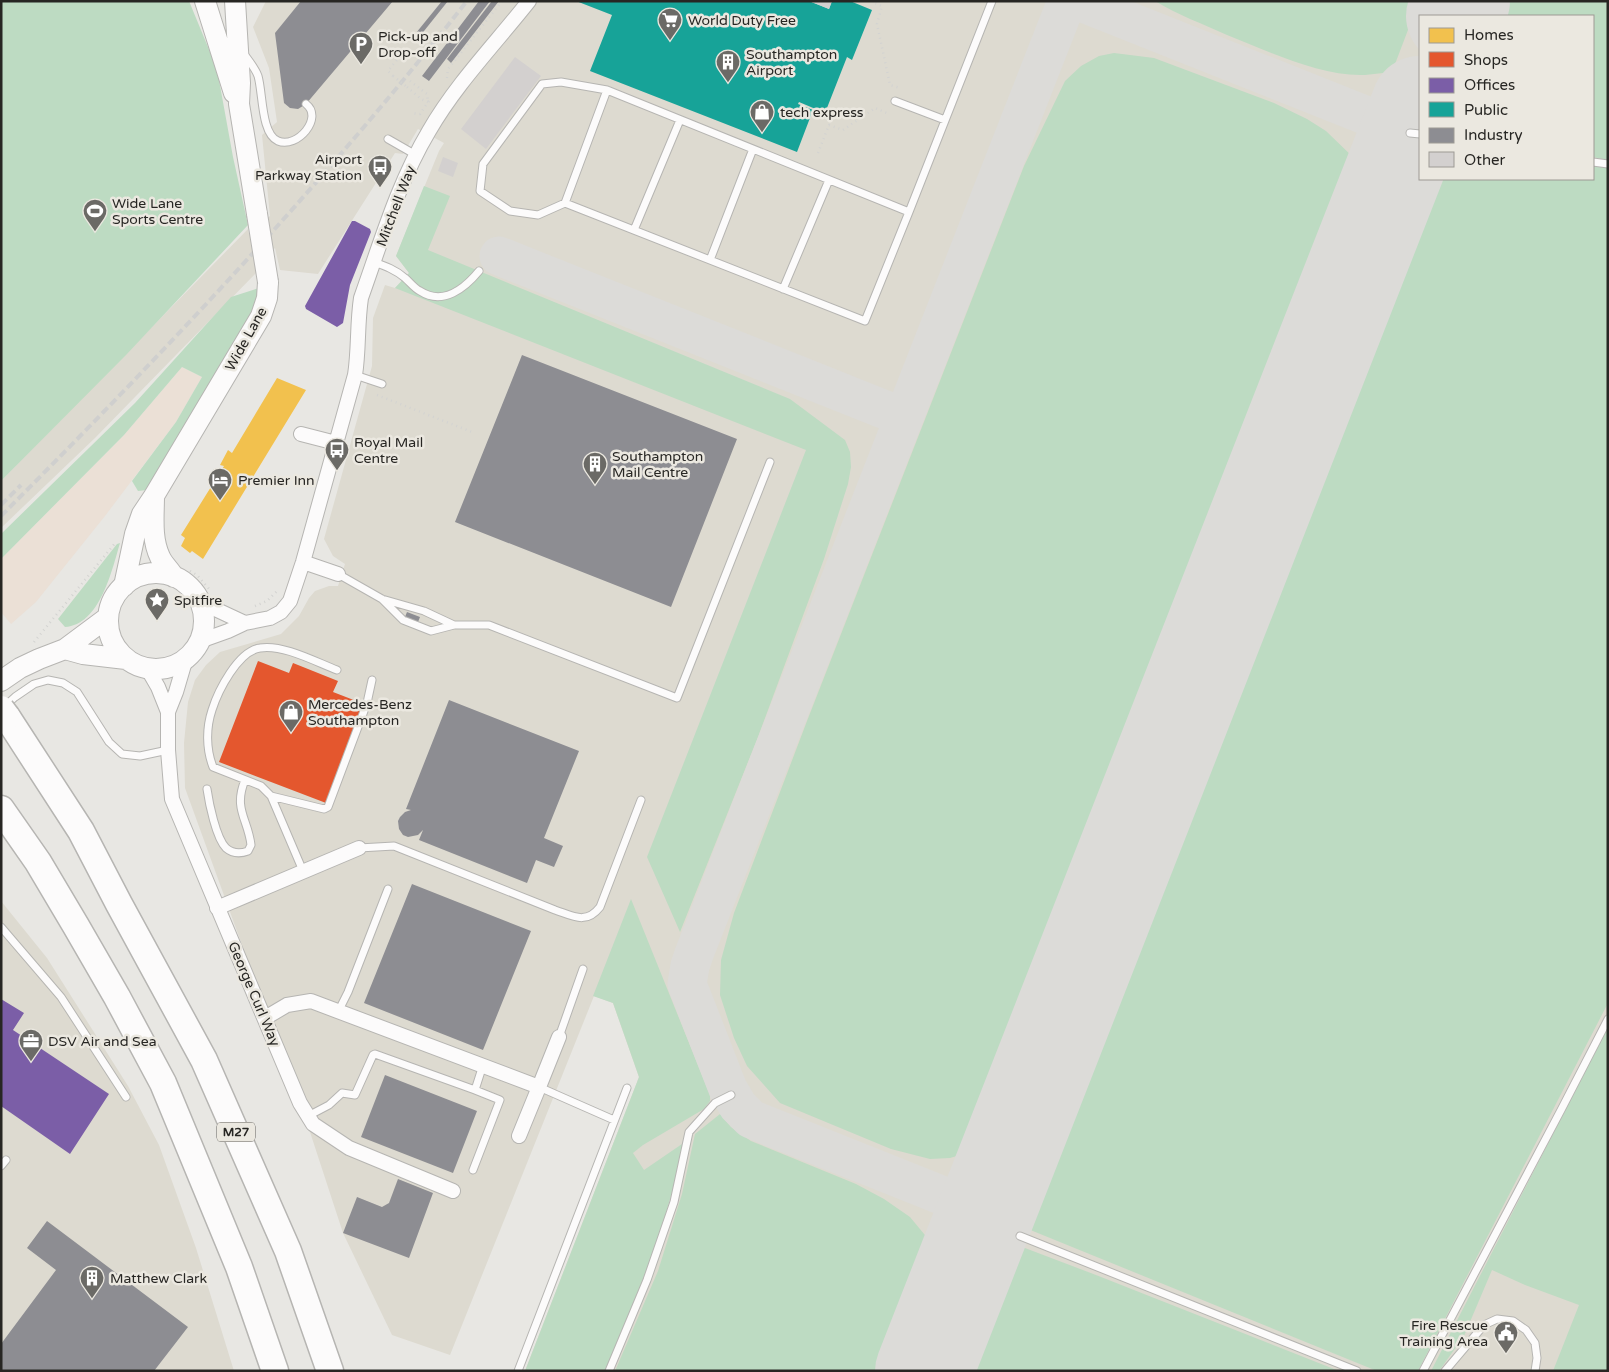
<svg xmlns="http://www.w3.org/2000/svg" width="1609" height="1372" font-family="'Varela Round',sans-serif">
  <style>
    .commercial { fill: #ebe0d6 }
    .built { fill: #dddad0; fill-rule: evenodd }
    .green { fill: #bddbc2 }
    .homes { fill: #f2c14e }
    .shops { fill: #e4572e }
    .offices { fill: #7b5ea7 }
    .public { fill: #17a398 }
    .industry { fill: #8d8d92 }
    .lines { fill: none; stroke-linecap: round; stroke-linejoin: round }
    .taxiway { stroke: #dcdbd8; stroke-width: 39 }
    .runway { stroke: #dcdbd8; stroke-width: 98 }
    .building { fill: #d3d0cf }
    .lane-casing { stroke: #b6b5b2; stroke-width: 9 }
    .street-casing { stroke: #b6b5b2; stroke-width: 16 }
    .secondary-casing { stroke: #b6b5b2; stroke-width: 22 }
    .highway-casing { stroke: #b6b5b2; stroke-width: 29 }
    .path { stroke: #d3d3d1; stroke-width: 2.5; stroke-dasharray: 1 4; stroke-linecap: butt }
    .lane { stroke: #fcfbfb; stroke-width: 7 }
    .street { stroke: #fcfbfb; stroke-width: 14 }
    .secondary { stroke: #fcfbfb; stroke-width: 20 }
    .highway { stroke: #fcfbfb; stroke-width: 26 }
    .rail { stroke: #cfcfce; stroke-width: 4; stroke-dasharray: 8 4; stroke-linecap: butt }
    .secondary-bridge-casing { stroke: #b6b5b2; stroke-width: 22; stroke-linecap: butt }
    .highway-bridge-casing { stroke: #b6b5b2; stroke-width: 29; stroke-linecap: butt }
    .path-bridge { stroke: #d3d3d1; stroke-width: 2.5; stroke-dasharray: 1 4; stroke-linecap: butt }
    .secondary-bridge { stroke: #fcfbfb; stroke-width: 20 }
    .highway-bridge { stroke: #fcfbfb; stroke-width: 26 }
    .labels { text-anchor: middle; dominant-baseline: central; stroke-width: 5; stroke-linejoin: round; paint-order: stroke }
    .shield { fill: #ebe8e0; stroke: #62605c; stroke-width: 1 }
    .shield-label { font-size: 12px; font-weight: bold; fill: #272623 }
    .poi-label { font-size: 14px; fill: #272623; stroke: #ebe8e0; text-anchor: start }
    .street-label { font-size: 14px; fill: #272623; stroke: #ebe8e0 }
  </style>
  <rect width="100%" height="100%" fill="#e8e7e3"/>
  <!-- commercial -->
  <path class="commercial" d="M 182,367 L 202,377 L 176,422 L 105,516 L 36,602 L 11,624 L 1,612 L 1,559 L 124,435 Z"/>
  <!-- built -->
  <path class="built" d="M 266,1 L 1608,1 L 1608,1371 L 525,1371 L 639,1077 L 613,1003 L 594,996 L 450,1355 L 392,1335 L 343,1233 L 310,1132 L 185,788 L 184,743 L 188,702 L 195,680 L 206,665 L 220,652 L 281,634 L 299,616 L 309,598 L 315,591 L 329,586 L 338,586 L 345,564 L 333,556 L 324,539 L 372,366 L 373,318 L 385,285 L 395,288 L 409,273 L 396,256 L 439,151 L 444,143 L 418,129 L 403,154 L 395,153 L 318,274 L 280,270 L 275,248 L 256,267 L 257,272 L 95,438 L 1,528 L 1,481 L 248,229 L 249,234 L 270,216 L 262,135 L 277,122 L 269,68 L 253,27 ZM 1420,16 L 1593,16 L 1593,179 L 1420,179 Z
    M 1,901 L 47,958 L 128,1086 L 159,1145 L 196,1248 L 234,1371 L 1,1371 Z"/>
  <!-- green -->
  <path class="green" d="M 1,1 L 189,1 L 217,69 L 233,157 L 248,225 L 126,355 L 1,481 Z
    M 1155,1 L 1419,1 L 1392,72 C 1383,73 1374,74 1365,75 C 1322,77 1267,51 1227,35 C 1203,24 1178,15 1155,1 Z
    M 1502,1 L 1608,1 L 1608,160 L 1593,157 L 1593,16 L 1496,16 Z
    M 1114,53 L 1154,58 L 1274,103 L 1307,119 L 1326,131 L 1356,160 L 967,1153 L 950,1158 L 930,1159 L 891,1149 L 780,1103 L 747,1066 L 734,1038 L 720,995 L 721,960 L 734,913 L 807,721 L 1024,166 L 1065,81 L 1081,66 L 1099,56 Z
    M 1593,165 L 1608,167 L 1608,1003 L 1418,1371 L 1377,1371 L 1023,1227 L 1434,179 L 1593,179 Z
    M 424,186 L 450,196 L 428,250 L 790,399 L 845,440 L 850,452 L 851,467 L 848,484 L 824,559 L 758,737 L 680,932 L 647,857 L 806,450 L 395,288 L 409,273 L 396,256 Z
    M 259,288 L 257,307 L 147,490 L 138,491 L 132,481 L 176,422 L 202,377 L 182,367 L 124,435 L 1,559 L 1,534 L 135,403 L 231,297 Z
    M 120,543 C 112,570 100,625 65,627 L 58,619 L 117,544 Z
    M 631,899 L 710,1095 L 710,1101 L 704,1109 L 643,1145 L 633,1153 L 644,1170 L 682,1144 C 683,1160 676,1177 672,1192 C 655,1255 630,1312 605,1371 L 525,1371 L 639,1077 L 613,1003 L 593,996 Z
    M 1608,1027 L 1608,1371 L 1553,1371 L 1579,1305 L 1525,1285 L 1492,1270 L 1464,1336 L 1439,1371 L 1431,1371 Z
    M 720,1114 L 731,1127 L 751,1141 L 856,1184 L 884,1199 L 910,1217 L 934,1246 L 884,1371 L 615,1371 L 658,1271 L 682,1194 L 695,1134 Z
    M 1017,1245 L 1096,1275 L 1339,1371 L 969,1371 Z"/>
  <!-- homes -->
  <path class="homes" d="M 277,378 L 306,390 L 203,559 L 192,551 L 190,553 L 181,546 L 185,538 L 181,535 L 224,466 L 220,465 L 228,450 L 232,453 Z"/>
  <!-- shops -->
  <path class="shops" d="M 258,661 L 289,673 L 293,663 L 338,681 L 333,692 L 364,704 L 326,803 L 219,762 Z"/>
  <!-- offices -->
  <path class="offices" d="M 352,221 L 355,221 L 370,229 L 371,232 L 350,285 L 343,323 L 337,327 L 306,309 L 305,306 Z
    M 1,999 L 24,1013 L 13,1030 L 109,1094 L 70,1154 L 1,1106 Z"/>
  <!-- public -->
  <path class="public" d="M 576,1 L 809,1 L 829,9 L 832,1 L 850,1 L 872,10 L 852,60 L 847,57 L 825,113 L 799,102 L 798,104 L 813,110 L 797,152 L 590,71 L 612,15 Z"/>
  <!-- industry -->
  <path class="industry" d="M 301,1 L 393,1 L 306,104 L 298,109 L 290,108 L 284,103 L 275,33 Z
    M 442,1 L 448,1 L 420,36 L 416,33 Z
    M 479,1 L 490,1 L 429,81 L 422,76 Z
    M 492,1 L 499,1 L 451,63 L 447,59 Z
    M 522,355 L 737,439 L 671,607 L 455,522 Z
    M 407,612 L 420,617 L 418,622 L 405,617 Z
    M 449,700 L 579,751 L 544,838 L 563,846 L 554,867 L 536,860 L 527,883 L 419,840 L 423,830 L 418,835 L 408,837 L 403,835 L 399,829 L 398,821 L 400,817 L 405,812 L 411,810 L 406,809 Z
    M 412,884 L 531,931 L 483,1050 L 364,1003 Z
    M 385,1075 L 477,1111 L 453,1173 L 361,1137 Z
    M 398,1179 L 433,1193 L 409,1258 L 343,1233 L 357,1197 L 382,1207 L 389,1203 Z
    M 47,1221 L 188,1327 L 154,1371 L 1,1371 L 1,1344 L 56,1270 L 27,1248 Z"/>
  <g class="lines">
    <!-- taxiway -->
    <path class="taxiway" d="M 1078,1 L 1410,133
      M 499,256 L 903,417
      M 986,1213 L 751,1119 L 738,1106 L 728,1089 L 687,984 L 690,966 L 694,954 L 1067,1"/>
    <!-- runway -->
    <path class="runway" d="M 1455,16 L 1461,1
      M 924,1371 L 1420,105"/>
  </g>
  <!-- building -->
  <path class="building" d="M 809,1 L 832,1 L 829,9 Z
    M 515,57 L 541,76 L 486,149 L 461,129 Z
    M 443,157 L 458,163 L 453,177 L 438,171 Z"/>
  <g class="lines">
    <defs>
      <path id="lane" d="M 244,54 C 249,61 255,68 258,76 C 263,93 261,134 278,141 C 297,149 324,118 306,104
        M 607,90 L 561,82 L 542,84 L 483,164 L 480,191 L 510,211 L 538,215 L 565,203 L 865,321 L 909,212 L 992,1
        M 895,101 L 945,120
        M 1410,133 L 1420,134
        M 388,139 L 416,155
        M 1593,162 L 1608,164
        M 565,203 L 607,90 L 909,212
        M 634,230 L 680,120
        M 710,260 L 753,149
        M 374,262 C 385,266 396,270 405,278 C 410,282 414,288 420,291 C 443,306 465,288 479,271
        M 783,289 L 829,180
        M 355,375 L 382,384
        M 338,574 L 382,599 L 424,611 L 454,625
        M 382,599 L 403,620 L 431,631 L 454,625 L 489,625 L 677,698 L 770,462
        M 5,706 L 15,697 L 34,684 L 48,680 L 63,683 L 77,692 L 109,742 L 122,754 L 140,756 L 168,750
        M 207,789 C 209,803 216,838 226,848 C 233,854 240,854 248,851 L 251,845 C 248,819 233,809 245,780
        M 271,796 L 324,809 L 328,807 L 367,703 L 372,680
        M 359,848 L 394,846 L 555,910 C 573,916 586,925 600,907 L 641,800
        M 303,871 L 271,796 L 261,786 L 213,767 C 206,749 206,728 212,710 C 218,691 238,651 260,648 C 283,644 316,662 337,670
        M 1,927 L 61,997 L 126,1097
        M 338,1012 L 348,992 L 388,889
        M 559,1037 L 583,969
        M 539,1087 L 614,1120
        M 475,1090 L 483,1065
        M 308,1116 L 329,1105 L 342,1093 L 355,1095 L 373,1055 L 375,1054 L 475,1090 L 500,1100 L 473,1170
        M 1,1166 L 6,1160
        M 1020,1236 L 1357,1371
        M 518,1371 L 627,1088
        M 609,1371 L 647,1280 L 674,1202 L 689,1132 L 715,1103 L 731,1095
        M 1423,1371 L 1561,1110 L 1608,1019
        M 1445,1371 L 1484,1325 L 1497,1319 L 1513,1321 L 1526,1330 L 1535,1343 L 1537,1358 L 1535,1371"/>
      <path id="street" d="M 301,434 L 336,443
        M 303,562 L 338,574
        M 200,602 L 245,623
        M 200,641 L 228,631 L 245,623 L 270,618 L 281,612 L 290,601 L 303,562 L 355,375 C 359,350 357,324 361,298 C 381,242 398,183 429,131 C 456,84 495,44 529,1
        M 147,668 L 158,687 L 168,712 L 168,750 L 172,799 L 300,1103 L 313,1124 L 349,1148 L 453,1191
        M 168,712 L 176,692 L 186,658
        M 217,908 L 359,848
        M 265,1018 L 287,1005 L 311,1001 L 539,1087 L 559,1037
        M 519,1136 L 539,1087"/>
      <path id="secondary" d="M 205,1 L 234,93
        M 235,1 L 240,83 L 239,104 L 257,214
        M 154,496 C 154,516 151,538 160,557 C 163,564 170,570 174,577
        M108 621a48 48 0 1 1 96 0a48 48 0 1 1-96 0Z
        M 124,586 L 135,534 L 142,514 L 154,496 L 261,316 L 267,298 L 268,282
        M 65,649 L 83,654 L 126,659
        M 1,681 L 20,668 L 39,659 L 65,649 L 108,617"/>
      <path id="highway" d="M 7,717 L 81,831 L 119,904 L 204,1060 L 288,1251 L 330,1371
        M 1,809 L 38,862 L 76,926 L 117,997 L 163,1083 L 239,1267 L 275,1371"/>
    </defs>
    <!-- lane casing -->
    <use href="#lane" class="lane-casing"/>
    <!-- street casing -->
    <use href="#street" class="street-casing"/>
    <!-- secondary casing -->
    <use href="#secondary" class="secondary-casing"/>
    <!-- highway casing -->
    <use href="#highway" class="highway-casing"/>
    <!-- path -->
    <path class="path" d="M 873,1 L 872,2 L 882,6 L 877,24 L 890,85 L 900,88
      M 393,76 L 388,71 L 400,56 L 403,59
      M 447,78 L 448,69 L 502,1
      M 410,81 L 427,94 L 428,102 L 432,99
      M 407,87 L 421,99 L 428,102 L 420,114 L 411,113
      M 818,153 L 829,125 L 843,130 L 875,108 L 889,114
      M 377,395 L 472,432
      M 190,571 L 197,575 L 210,590
      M 255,606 L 267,601 L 279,589
      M 34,642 L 116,542"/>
    <!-- lane -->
    <use href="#lane" class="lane"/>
    <!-- street -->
    <use href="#street" class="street"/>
    <!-- secondary -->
    <use href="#secondary" class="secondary"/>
    <!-- highway -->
    <use href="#highway" class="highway"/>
    <!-- rail -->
    <path class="rail" d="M 1,505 L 21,485
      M 1,516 C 165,352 324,183 467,1"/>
    <defs>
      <path id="secondary-bridge" d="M 257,214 L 268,282"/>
      <path id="highway-bridge" d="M 1,709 L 7,717"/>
    </defs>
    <!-- secondary-bridge casing -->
    <use href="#secondary-bridge" class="secondary-bridge-casing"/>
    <!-- highway-bridge casing -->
    <use href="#highway-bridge" class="highway-bridge-casing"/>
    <!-- path-bridge -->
    <path class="path-bridge" d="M 393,76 L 407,87"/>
    <!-- secondary-bridge -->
    <use href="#secondary-bridge" class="secondary-bridge"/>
    <!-- highway-bridge -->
    <use href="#highway-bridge" class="highway-bridge"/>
  </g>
  <!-- icons -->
  <defs>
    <symbol id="supermarket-pin" viewBox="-11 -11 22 30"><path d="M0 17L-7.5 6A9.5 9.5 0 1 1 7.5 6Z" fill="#6b6a66" stroke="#ebe8e0"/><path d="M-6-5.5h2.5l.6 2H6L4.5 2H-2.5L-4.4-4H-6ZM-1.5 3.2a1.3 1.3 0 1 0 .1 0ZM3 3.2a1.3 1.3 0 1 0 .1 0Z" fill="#fff"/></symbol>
    <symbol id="parking-pin" viewBox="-11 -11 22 30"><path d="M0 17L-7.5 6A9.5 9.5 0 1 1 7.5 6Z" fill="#6b6a66" stroke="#ebe8e0"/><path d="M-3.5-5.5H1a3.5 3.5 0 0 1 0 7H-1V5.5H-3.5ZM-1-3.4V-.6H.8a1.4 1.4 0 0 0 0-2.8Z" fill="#fff"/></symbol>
    <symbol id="building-pin" viewBox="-11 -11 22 30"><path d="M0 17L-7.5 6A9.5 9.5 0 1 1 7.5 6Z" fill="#6b6a66" stroke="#ebe8e0"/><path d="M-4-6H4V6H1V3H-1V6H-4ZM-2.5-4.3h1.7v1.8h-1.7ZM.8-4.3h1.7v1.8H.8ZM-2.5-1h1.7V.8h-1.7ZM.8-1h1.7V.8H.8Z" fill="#fff"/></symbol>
    <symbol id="shop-pin" viewBox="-11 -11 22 30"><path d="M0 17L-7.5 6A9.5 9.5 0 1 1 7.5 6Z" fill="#6b6a66" stroke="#ebe8e0"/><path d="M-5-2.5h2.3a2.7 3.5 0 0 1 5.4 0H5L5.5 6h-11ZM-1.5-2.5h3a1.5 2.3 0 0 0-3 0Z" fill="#fff"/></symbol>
    <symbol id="bus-pin" viewBox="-11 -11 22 30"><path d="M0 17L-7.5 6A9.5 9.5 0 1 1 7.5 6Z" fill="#6b6a66" stroke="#ebe8e0"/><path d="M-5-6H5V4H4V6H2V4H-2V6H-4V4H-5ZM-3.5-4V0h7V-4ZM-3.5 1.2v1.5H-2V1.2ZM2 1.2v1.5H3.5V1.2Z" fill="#fff"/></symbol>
    <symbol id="stadium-pin" viewBox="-11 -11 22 30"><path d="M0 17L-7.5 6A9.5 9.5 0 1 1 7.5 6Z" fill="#6b6a66" stroke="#ebe8e0"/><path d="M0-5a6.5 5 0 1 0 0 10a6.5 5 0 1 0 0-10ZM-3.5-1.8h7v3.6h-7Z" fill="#fff"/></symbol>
    <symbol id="hotel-pin" viewBox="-11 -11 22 30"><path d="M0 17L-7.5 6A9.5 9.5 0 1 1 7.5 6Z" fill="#6b6a66" stroke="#ebe8e0"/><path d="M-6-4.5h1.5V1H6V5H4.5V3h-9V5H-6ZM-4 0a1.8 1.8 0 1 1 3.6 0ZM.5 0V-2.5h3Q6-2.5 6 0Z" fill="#fff"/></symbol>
    <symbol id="sight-pin" viewBox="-11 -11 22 30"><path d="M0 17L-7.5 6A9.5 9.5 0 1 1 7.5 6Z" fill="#6b6a66" stroke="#ebe8e0"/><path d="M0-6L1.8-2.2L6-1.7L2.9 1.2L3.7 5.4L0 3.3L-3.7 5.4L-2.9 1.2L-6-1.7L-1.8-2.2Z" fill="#fff"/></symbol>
    <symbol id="office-pin" viewBox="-11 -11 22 30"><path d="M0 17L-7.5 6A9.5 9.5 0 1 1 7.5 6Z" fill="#6b6a66" stroke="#ebe8e0"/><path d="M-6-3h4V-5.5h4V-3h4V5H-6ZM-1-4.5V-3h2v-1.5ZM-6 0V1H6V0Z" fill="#fff"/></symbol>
    <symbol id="civic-pin" viewBox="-11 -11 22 30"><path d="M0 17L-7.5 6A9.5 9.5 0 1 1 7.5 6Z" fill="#6b6a66" stroke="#ebe8e0"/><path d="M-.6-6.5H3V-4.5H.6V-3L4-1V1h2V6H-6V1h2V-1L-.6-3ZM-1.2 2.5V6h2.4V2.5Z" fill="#fff"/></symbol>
  </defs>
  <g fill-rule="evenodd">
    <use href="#supermarket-pin" x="656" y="6" width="28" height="38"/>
    <use href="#parking-pin" x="347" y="30" width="28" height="38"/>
    <use href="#building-pin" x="714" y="48" width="28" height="38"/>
    <use href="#shop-pin" x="748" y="98" width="28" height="38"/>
    <use href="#bus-pin" x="366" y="153" width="28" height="38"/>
    <use href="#stadium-pin" x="81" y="197" width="28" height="38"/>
    <use href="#bus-pin" x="323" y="436" width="28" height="38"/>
    <use href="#building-pin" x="581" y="450" width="28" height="38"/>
    <use href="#hotel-pin" x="206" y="466" width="28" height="38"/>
    <use href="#sight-pin" x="143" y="586" width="28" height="38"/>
    <use href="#shop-pin" x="277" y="698" width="28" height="38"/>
    <use href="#office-pin" x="17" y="1027" width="28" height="38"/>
    <use href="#building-pin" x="78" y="1264" width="28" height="38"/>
    <use href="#civic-pin" x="1492" y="1319" width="28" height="38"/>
  </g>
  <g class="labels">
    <!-- shield labels -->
    <rect class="shield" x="217" y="1122.5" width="38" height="19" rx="4"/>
    <g class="shield-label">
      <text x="236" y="1132">M27</text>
    </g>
    <!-- poi labels -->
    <g class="poi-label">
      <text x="688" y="20">World Duty Free</text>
      <text x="378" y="36">Pick-up and<tspan x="378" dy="16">Drop-off</tspan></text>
      <text x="746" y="54">Southampton<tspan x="746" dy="16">Airport</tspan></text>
      <text x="780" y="112">tech express</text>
      <text x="362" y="159" text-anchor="end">Airport<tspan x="362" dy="16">Parkway Station</tspan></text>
      <text x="112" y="203">Wide Lane<tspan x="112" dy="16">Sports Centre</tspan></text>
      <text x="354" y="442">Royal Mail<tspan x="354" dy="16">Centre</tspan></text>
      <text x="612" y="456">Southampton<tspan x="612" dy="16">Mail Centre</tspan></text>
      <text x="238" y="480">Premier Inn</text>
      <text x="174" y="600">Spitfire</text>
      <text x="308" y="704">Mercedes-Benz<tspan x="308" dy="16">Southampton</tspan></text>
      <text x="48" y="1041">DSV Air and Sea</text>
      <text x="110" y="1278">Matthew Clark</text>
      <text x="1488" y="1325" text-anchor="end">Fire Rescue<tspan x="1488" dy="16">Training Area</tspan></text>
    </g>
    <!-- street labels -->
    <g class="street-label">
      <text transform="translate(396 206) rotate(-69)">Mitchell Way</text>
      <text transform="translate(246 339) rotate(-61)">Wide Lane</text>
      <text transform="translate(254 994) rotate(67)">George Curl Way</text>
    </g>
  </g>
  <!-- border -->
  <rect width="1609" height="1372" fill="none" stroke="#272623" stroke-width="5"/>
  <!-- legend -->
  <rect x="1419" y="15" width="175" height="165" fill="#ebe8e0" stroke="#9d9a94"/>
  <rect x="1429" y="28" width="25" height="15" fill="#f2c14e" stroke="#9d9a94"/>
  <text x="1464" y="40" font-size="15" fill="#272623">Homes</text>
  <rect x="1429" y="52" width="25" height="15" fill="#e4572e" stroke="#9d9a94"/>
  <text x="1464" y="65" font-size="15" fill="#272623">Shops</text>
  <rect x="1429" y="78" width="25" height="15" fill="#7b5ea7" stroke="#9d9a94"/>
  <text x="1464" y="90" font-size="15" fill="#272623">Offices</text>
  <rect x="1429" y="102" width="25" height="15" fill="#17a398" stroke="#9d9a94"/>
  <text x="1464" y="115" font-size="15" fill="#272623">Public</text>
  <rect x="1429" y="128" width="25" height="15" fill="#8d8d92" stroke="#9d9a94"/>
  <text x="1464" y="140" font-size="15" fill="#272623">Industry</text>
  <rect x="1429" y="152" width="25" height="15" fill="#d3d0cf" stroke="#9d9a94"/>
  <text x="1464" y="165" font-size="15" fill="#272623">Other</text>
</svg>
